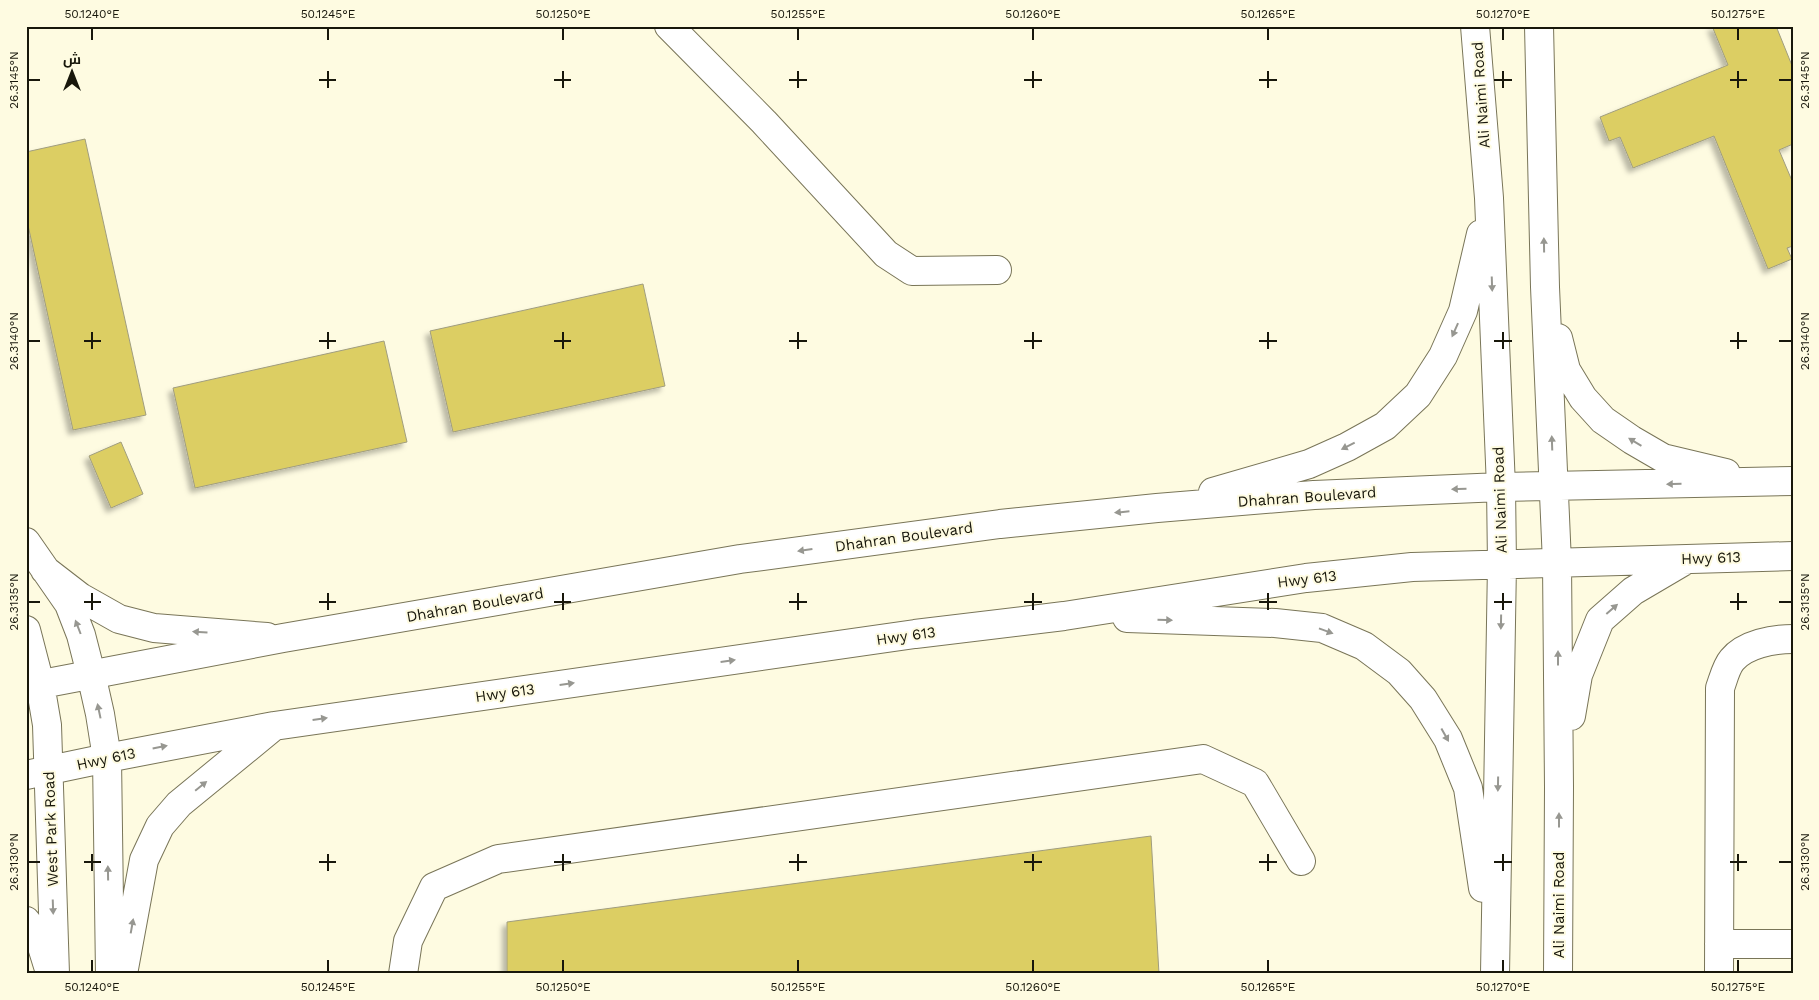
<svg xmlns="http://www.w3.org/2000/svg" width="1819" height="1000" font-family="'Work Sans',Cairo,sans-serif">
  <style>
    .building { fill: #dcce64; stroke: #a09d7f; filter: url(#shadow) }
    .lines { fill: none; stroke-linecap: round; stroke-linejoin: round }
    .minor-casing { stroke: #797558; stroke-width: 30 }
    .major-casing { stroke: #797558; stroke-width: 30 }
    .minor { stroke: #fff; stroke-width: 28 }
    .major { stroke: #fff; stroke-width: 28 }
    .oneway { fill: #979791 }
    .ticks { fill: none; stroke: #18170b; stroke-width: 2 }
    .labels { text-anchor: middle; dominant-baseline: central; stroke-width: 4; stroke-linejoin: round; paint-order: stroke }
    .street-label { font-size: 15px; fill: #18170b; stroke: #fefbe1 }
    .neatline { fill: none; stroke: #18170b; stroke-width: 2 }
    .ticks-label { font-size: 12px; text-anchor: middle; fill: #18170b }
  </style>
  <defs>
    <filter id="shadow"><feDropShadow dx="-4.5" dy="4.5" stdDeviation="2.5" flood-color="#0004"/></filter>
  </defs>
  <rect width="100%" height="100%" fill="#fefbe1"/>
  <!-- building -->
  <path class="building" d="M 1712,26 L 1776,26 L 1793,68 L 1793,144 L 1779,150 L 1793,183 L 1793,246 L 1787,248 L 1792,259 L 1768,269 L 1714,136 L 1633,168 L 1620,137 L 1609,141 L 1600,117 L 1728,65 Z
    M 85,139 L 146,415 L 73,430 L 26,216 L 26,152 Z
    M 643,284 L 665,386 L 453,432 L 430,331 Z
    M 384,341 L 407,442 L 195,488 L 173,388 Z
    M 121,442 L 143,494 L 111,508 L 89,456 Z
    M 1151,836 L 1159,974 L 507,974 L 507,922 Z"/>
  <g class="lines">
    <defs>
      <path id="minor" d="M 669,26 L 764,122 L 886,254 L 912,271 L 997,270
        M 26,542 L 69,604 L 81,635 L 91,674
        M 45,570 L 80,597 L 119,619 L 154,628 L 267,637
        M 26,630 L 40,684
        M 1719,944 L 1793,944
        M 403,974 L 408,941 L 434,887 L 498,859 L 1203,759 L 1255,783 L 1301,861
        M 1719,974 L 1720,688 C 1723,680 1726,667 1732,660 C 1745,644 1773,639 1793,639"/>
      <path id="major" d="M 1475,26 L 1489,198 L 1501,487 L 1502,564 L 1495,974
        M 1539,26 L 1545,287 L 1557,563 L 1559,787 L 1558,974
        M 1558,338 L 1566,370 L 1583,398 L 1603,420 L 1632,440 L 1663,458 L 1726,473
        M 1213,492 L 1309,464 L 1347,447 L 1385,426 L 1418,395 L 1443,356 L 1463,311 L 1481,234
        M 1127,618 L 1275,623 L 1322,628 L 1364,646 L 1399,672 L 1423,699 L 1448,739 L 1468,788 L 1483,888
        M 91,674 L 100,714 L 107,758 L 110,974
        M 40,684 L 47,725 L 55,974
        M 26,687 L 283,638 L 740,559 L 1000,524 L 1157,508 L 1314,495 L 1501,487 L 1793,481
        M 1571,716 L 1578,675 L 1600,620 L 1633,591 L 1684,561
        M 26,775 L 107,758 L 274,726 L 915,634 L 1064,616 L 1306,578 L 1412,567 L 1793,556
        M 26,921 L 39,937 L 48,966
        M 123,974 L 144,860 L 160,826 L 179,804 L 273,727"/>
    </defs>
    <!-- minor casing -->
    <use href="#minor" class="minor-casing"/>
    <!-- major casing -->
    <use href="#major" class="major-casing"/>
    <!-- minor -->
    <use href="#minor" class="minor"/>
    <!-- major -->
    <use href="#major" class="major"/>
  </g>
  <!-- one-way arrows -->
  <defs><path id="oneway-solid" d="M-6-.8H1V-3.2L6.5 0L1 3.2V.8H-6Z" transform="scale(1.25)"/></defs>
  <g class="oneway">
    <use href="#oneway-solid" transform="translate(1544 245) rotate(-91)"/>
    <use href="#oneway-solid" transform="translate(1492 284) rotate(88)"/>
    <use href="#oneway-solid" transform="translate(1455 330) rotate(114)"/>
    <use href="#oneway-solid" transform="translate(1635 442) rotate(-149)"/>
    <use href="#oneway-solid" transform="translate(1552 443) rotate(-92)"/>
    <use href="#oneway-solid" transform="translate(1348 446) rotate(153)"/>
    <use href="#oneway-solid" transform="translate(1674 484) rotate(179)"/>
    <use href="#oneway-solid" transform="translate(1459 489) rotate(178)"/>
    <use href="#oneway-solid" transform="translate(1122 512) rotate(174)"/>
    <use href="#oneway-solid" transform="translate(805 550) rotate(172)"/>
    <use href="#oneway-solid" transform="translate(1612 609) rotate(-41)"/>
    <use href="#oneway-solid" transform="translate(1165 620) rotate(2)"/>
    <use href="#oneway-solid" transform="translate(1501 622) rotate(91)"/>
    <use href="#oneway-solid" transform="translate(78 627) rotate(-111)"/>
    <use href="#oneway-solid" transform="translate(1326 631) rotate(20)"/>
    <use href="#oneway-solid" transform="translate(200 632) rotate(-176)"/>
    <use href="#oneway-solid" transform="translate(1558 658) rotate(-90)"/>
    <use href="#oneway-solid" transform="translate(728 661) rotate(-8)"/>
    <use href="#oneway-solid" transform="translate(567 684) rotate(-8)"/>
    <use href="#oneway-solid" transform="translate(99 711) rotate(-102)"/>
    <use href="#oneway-solid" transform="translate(320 719) rotate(-8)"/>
    <use href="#oneway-solid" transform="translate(1445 735) rotate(61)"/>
    <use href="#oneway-solid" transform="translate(160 747) rotate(-11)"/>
    <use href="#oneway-solid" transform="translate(1498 784) rotate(91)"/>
    <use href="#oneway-solid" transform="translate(201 786) rotate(-39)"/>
    <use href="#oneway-solid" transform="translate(1559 820) rotate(-90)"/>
    <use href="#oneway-solid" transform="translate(108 873) rotate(-91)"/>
    <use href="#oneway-solid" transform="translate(53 907) rotate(88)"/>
    <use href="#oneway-solid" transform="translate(132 926) rotate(-80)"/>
  </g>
  <!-- ticks -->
  <path class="ticks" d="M 92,28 L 92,40M 328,28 L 328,40M 563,28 L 563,40M 798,28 L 798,40M 1033,28 L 1033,40M 1268,28 L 1268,40M 1503,28 L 1503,40M 1738,28 L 1738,40M 328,71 L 328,88M 563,71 L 563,88M 798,71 L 798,88M 1033,71 L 1033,88M 1268,71 L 1268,88M 1503,71 L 1503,88M 1738,71 L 1738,88M 28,80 L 40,80M 319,80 L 336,80M 554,80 L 571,80M 789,80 L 807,80M 1024,80 L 1042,80M 1259,80 L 1277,80M 1494,80 L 1512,80M 1730,80 L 1747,80M 1779,80 L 1792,80M 92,332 L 92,349M 328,332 L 328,349M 563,332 L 563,349M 798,332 L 798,349M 1033,332 L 1033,349M 1268,332 L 1268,349M 1503,332 L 1503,349M 1738,332 L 1738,349M 28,341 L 40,341M 84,341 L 101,341M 319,341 L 336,341M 554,341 L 571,341M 789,341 L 807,341M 1024,341 L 1042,341M 1259,341 L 1277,341M 1494,341 L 1512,341M 1730,341 L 1747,341M 1779,341 L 1792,341M 92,593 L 92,610M 328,593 L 328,610M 563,593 L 563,610M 798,593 L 798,610M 1033,593 L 1033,610M 1268,593 L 1268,610M 1503,593 L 1503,610M 1738,593 L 1738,610M 28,602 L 40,602M 84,602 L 101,602M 319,602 L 336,602M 554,602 L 571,602M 789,602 L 807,602M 1024,602 L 1042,602M 1259,602 L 1277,602M 1494,602 L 1512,602M 1730,602 L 1747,602M 1779,602 L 1792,602M 92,854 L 92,871M 328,854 L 328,871M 563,854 L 563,871M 798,854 L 798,871M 1033,854 L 1033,871M 1268,854 L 1268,871M 1503,854 L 1503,871M 1738,854 L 1738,871M 28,862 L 40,862M 84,862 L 101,862M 319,862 L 336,862M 554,862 L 571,862M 789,862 L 807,862M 1024,862 L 1042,862M 1259,862 L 1277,862M 1494,862 L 1512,862M 1730,862 L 1747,862M 1779,862 L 1792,862M 92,960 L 92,972M 328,960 L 328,972M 563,960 L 563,972M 798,960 L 798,972M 1033,960 L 1033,972M 1268,960 L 1268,972M 1503,960 L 1503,972M 1738,960 L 1738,972"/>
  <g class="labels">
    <!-- street labels -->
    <g class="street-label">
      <text transform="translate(1481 95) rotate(-94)">Ali Naimi Road</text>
      <text transform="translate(1307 497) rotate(-4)">Dhahran Boulevard</text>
      <text transform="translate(1500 500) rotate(-92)">Ali Naimi Road</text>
      <text transform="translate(904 537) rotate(-8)">Dhahran Boulevard</text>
      <text transform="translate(1711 558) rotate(-2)">Hwy 613</text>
      <text transform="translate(1307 579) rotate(-7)">Hwy 613</text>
      <text transform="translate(475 605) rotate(-10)">Dhahran Boulevard</text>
      <text transform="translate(906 636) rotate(-8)">Hwy 613</text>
      <text transform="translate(505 693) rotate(-8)">Hwy 613</text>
      <text transform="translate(106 759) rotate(-12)">Hwy 613</text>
      <text transform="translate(51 829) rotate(-92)">West Park Road</text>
      <text transform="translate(1559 905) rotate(-90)">Ali Naimi Road</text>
    </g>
  </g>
  <!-- border -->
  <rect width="1819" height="1000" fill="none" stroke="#fefbe1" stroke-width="55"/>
  <!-- north arrow -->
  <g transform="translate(72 72)" stroke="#fefbe1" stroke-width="4" paint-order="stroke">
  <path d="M0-4L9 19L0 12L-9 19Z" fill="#18170b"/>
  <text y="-8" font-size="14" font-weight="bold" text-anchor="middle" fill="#18170b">ش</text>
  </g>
  <rect x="28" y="28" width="1764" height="944" class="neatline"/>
  <g class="ticks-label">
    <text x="92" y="18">50.1240°E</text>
    <text x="328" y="18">50.1245°E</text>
    <text x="563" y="18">50.1250°E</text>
    <text x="798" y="18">50.1255°E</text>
    <text x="1033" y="18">50.1260°E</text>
    <text x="1268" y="18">50.1265°E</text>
    <text x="1503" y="18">50.1270°E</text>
    <text x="1738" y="18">50.1275°E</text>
    <text transform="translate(14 80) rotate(-90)" y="4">26.3145°N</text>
    <text transform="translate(1805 80) rotate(-90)" y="4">26.3145°N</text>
    <text transform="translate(14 341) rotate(-90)" y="4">26.3140°N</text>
    <text transform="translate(1805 341) rotate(-90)" y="4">26.3140°N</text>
    <text transform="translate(14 602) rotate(-90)" y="4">26.3135°N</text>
    <text transform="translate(1805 602) rotate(-90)" y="4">26.3135°N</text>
    <text transform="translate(14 862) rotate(-90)" y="4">26.3130°N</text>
    <text transform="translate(1805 862) rotate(-90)" y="4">26.3130°N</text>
    <text x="92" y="991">50.1240°E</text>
    <text x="328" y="991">50.1245°E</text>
    <text x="563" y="991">50.1250°E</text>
    <text x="798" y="991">50.1255°E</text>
    <text x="1033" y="991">50.1260°E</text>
    <text x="1268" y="991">50.1265°E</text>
    <text x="1503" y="991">50.1270°E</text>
    <text x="1738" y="991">50.1275°E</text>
  </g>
</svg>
